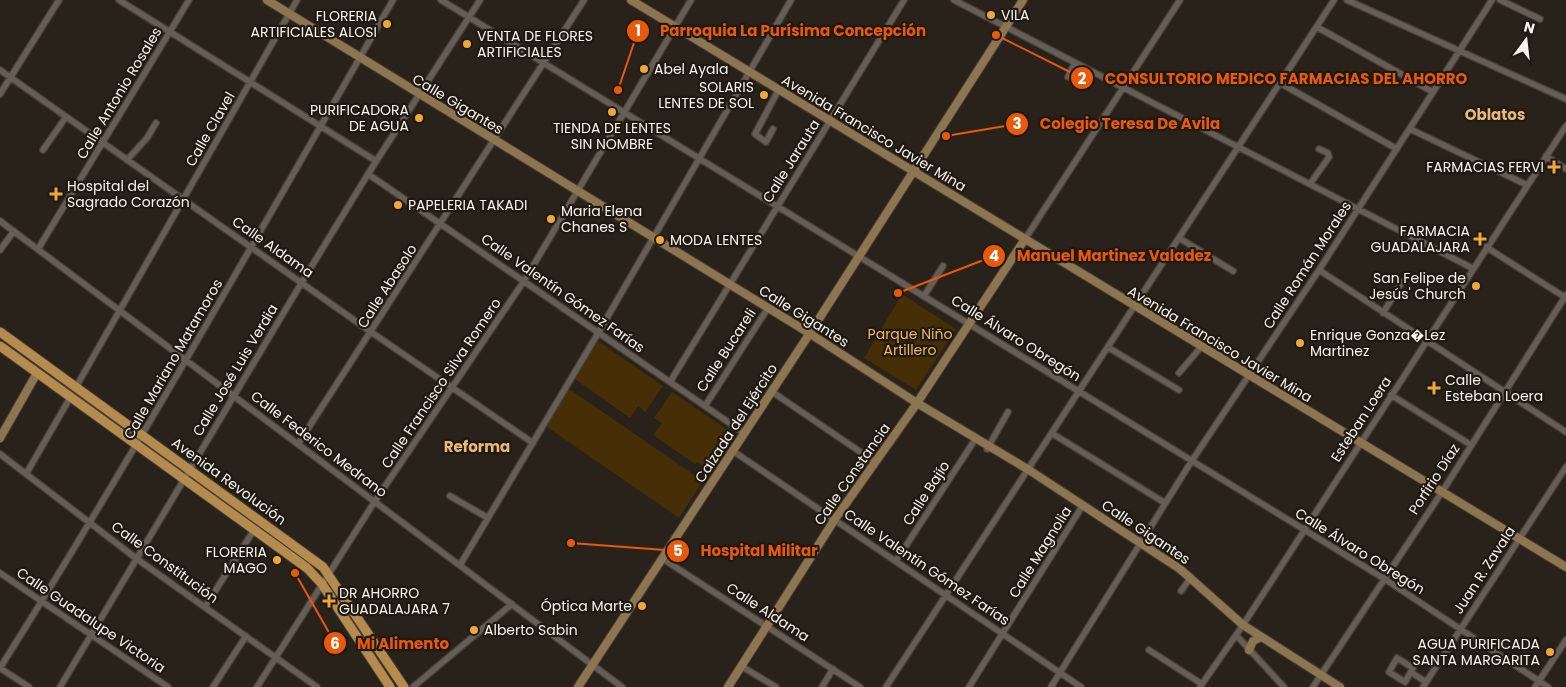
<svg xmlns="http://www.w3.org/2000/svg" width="1566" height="687" font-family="Poppins,sans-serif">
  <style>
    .green { fill: #462e06 }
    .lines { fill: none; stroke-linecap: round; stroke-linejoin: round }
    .street-casing { stroke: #443f38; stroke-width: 8 }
    .secondary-casing { stroke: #443f38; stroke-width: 10 }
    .primary-casing { stroke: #443f38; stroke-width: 11 }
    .street { stroke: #665e54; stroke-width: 5.5 }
    .secondary { stroke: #8e7551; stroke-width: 8 }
    .primary { stroke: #b58c4e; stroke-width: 9 }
    .poi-dot { fill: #eda83b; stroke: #1f1911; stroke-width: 2 }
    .labels { text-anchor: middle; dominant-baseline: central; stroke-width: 4.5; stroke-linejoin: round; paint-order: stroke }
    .poi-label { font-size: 14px; fill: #f7f3ed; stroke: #1f1911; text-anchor: start }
    .street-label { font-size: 14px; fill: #f7f3ed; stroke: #1f1911 }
    .park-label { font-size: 14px; fill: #f3b65c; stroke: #1f1911 }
    .neighbourhood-label { font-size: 15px; font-weight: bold; fill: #e8b876; stroke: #1f1911 }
    .leader { fill: none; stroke: #e8590c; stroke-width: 2 }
    .callout-dot { fill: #e8590c; stroke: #1f1911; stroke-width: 2 }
    .mark-label { font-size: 15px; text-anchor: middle; font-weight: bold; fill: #fff }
    .callout-label { font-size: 15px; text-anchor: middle; font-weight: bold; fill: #e8590c; stroke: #1f1911; stroke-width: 4.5; stroke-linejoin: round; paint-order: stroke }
  </style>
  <rect width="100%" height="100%" fill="#29221a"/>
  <!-- green -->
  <path class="green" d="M 902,294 L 956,329 L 916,390 L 864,358 Z
    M 598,341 L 663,386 L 645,412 L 638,406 L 630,418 L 575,379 Z
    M 568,388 L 703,481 L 679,518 L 547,427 Z
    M 672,392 L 731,432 L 732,435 L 710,471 L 697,462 L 695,464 L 653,435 L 662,423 L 654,418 Z"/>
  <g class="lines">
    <defs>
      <path id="street" d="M 119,0 L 376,161
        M 441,0 L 1383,578 L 1548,687
        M 954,0 L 1472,268
        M 1347,0 L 1566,99
        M 1500,0 L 1540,19
        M 1317,27 L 1433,92
        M 0,70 L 371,332 L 533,443
        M 1068,77 L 1075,63
        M 1280,83 L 1397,149
        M 0,94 L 59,0
        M 773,129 L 766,142 L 755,134 L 779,89
        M 1410,129 L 1527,185
        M 43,150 L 66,117
        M 1546,156 L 1566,169
        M 127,160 L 147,138 L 156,123
        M 368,174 L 744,433
        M 1310,184 L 1329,157 L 1328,153 L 1319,149
        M 0,221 L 622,687
        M 1179,238 L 1233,271
        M 1025,239 L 1180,0
        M 1486,247 L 1566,298
        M 38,249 L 189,0
        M 0,250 L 14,231
        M 1319,270 L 1566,432
        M 924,296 L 943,266
        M 1383,313 L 1402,282
        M 1109,348 L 1179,390
        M 1179,373 L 1201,347
        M 670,382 L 904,0
        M 76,387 L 297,0
        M 771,391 L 875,462
        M 1391,395 L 1471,445
        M 705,406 L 768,308
        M 1053,434 L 1165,503
        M 298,444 L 584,0
        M 987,449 L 1008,412
        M 733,451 L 1081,687
        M 0,454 L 137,559 L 317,687
        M 26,474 L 70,398
        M 450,496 L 488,518
        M 663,559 L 860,687
        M 896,561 L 976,438
        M 460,565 L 597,335 L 791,0
        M 0,573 L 168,687
        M 1181,591 L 1191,577
        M 205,607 L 254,530
        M 1236,635 L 1284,687
        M 1149,650 L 1202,684
        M 1397,658 L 1413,668 L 1405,682 L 1389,672 Z
        M 741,666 L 776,687
        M 0,668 C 138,449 264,224 393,0
        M 0,668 L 29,687
        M 1412,673 L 1426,682
        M 60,687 L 302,282 L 368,174 L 480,0
        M 213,687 L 246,636
        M 257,687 L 375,501 L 524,281 L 691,0
        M 413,687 L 512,604
        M 822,687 L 833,669
        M 886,687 L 1334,0
        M 969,687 L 1083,505
        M 1051,687 L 1191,462 L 1319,270 L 1492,0
        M 1200,687 L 1243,625 L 1566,126
        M 1313,687 L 1442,492 L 1566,295
        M 1423,687 L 1566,467
        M 1535,687 L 1566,640"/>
      <path id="secondary" d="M 267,0 L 809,333 L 917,403 L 1029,470 L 1180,569 L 1243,625 L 1340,687
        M 631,0 L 1566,567
        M 0,438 L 37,373
        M 1249,650 L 1253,641 L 1261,637
        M 578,687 L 808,336 L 1023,0
        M 728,687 L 835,519 L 915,406 L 1025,239"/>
      <path id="primary" d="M 0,332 L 323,567 L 404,687
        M 0,346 L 307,568 L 322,584 L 390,687"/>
    </defs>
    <!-- street casing -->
    <use href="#street" class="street-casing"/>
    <!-- secondary casing -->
    <use href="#secondary" class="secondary-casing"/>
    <!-- primary casing -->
    <use href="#primary" class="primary-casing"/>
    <!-- street -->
    <use href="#street" class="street"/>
    <!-- secondary -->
    <use href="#secondary" class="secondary"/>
    <!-- primary -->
    <use href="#primary" class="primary"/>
  </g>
  <!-- markers -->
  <g class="poi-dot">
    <circle cx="991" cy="15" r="5"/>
    <circle cx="387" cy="24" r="5"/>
    <circle cx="467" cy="44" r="5"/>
    <circle cx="644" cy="69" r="5"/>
    <circle cx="764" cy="95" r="5"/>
    <circle cx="612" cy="112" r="5"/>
    <circle cx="419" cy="118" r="5"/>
    <path d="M1551.5 159.5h5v5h5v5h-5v5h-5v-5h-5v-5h5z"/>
    <path d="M53.5 186.5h5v5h5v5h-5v5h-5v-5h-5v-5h5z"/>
    <circle cx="398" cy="205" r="5"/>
    <circle cx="551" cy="219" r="5"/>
    <path d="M1477.5 231.5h5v5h5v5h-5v5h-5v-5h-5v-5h5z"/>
    <circle cx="660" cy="240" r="5"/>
    <circle cx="1476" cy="286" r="5"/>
    <circle cx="1300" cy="343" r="5"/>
    <path d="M1431.5 380.5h5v5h5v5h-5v5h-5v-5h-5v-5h5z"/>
    <circle cx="277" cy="560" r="5"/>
    <path d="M326.5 593.5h5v5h5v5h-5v5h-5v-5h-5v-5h5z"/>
    <circle cx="642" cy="606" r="5"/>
    <circle cx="474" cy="630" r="5"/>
    <circle cx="1550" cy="652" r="5"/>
  </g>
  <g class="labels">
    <!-- poi labels -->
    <g class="poi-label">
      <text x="1001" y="15">VILA</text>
      <text x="377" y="16" text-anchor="end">FLORERIA<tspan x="377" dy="16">ARTIFICIALES ALOSI</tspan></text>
      <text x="477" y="36">VENTA DE FLORES<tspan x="477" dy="16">ARTIFICIALES</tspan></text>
      <text x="654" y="69">Abel Ayala</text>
      <text x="754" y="87" text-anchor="end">SOLARIS<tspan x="754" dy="16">LENTES DE SOL</tspan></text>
      <text x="409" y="110" text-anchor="end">PURIFICADORA<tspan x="409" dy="16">DE AGUA</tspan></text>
      <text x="612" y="128" text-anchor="middle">TIENDA DE LENTES<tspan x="612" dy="16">SIN NOMBRE</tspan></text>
      <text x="1544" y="167" text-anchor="end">FARMACIAS FERVI</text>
      <text x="67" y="186">Hospital del<tspan x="67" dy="16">Sagrado Corazón</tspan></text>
      <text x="408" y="205">PAPELERIA TAKADI</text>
      <text x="561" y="211">Maria Elena<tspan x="561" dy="16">Chanes S</tspan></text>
      <text x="1470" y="231" text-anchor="end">FARMACIA<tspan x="1470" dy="16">GUADALAJARA</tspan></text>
      <text x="670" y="240">MODA LENTES</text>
      <text x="1466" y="278" text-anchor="end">San Felipe de<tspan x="1466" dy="16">Jesús' Church</tspan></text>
      <text x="1310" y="335">Enrique Gonza�Lez<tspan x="1310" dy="16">Martinez</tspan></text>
      <text x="1445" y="380">Calle<tspan x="1445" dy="16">Esteban Loera</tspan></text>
      <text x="267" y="552" text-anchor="end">FLORERIA<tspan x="267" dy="16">MAGO</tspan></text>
      <text x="339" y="593">DR AHORRO<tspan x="339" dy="16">GUADALAJARA 7</tspan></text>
      <text x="632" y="606" text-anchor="end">Óptica Marte</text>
      <text x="484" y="630">Alberto Sabin</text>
      <text x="1540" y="644" text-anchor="end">AGUA PURIFICADA<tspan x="1540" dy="16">SANTA MARGARITA</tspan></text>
    </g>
    <!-- street labels -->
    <g class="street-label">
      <text transform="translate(119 93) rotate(-59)">Calle Antonio Rosales</text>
      <text transform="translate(458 104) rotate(31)">Calle Gigantes</text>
      <text transform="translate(210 129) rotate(-60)">Calle Clavel</text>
      <text transform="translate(874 133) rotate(31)">Avenida Francisco Javier Mina</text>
      <text transform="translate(791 161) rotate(-58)">Calle Jarauta</text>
      <text transform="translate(273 247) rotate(35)">Calle Aldama</text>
      <text transform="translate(1307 265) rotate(-57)">Calle Román Morales</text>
      <text transform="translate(387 286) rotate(-57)">Calle Abasolo</text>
      <text transform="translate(563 293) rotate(35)">Calle Valentín Gómez Farías</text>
      <text transform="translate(804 316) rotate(32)">Calle Gigantes</text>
      <text transform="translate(1016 338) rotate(32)">Calle Álvaro Obregón</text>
      <text transform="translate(1220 344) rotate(31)">Avenida Francisco Javier Mina</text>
      <text transform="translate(726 350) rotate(-57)">Calle Bucareli</text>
      <text transform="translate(173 359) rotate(-60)">Calle Mariano Matamoros</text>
      <text transform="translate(235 370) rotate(-59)">Calle José Luis Verdia</text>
      <text transform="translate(441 383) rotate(-56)">Calle Francisco Silva Romero</text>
      <text transform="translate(1361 419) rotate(-57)">Esteban Loera</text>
      <text transform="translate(736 423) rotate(-57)">Calzada del Ejército</text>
      <text transform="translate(319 444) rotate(37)">Calle Federico Medrano</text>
      <text transform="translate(852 474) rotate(-55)">Calle Constancia</text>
      <text transform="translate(1434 479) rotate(-57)">Porfirio Díaz</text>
      <text transform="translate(229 481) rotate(36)">Avenida Revolución</text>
      <text transform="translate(926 493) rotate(-57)">Calle Bajío</text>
      <text transform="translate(1146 532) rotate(34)">Calle Gigantes</text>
      <text transform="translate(1360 551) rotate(32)">Calle Álvaro Obregón</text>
      <text transform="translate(1040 552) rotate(-58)">Calle Magnolia</text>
      <text transform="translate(165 562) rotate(36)">Calle Constitución</text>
      <text transform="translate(927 567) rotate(34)">Calle Valentín Gómez Farías</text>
      <text transform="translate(1484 570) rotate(-57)">Juan R. Zavala</text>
      <text transform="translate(768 612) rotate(33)">Calle Aldama</text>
      <text transform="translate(91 620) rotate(34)">Calle Guadalupe Victoria</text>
    </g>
    <!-- park labels -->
    <g class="park-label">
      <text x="910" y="334">Parque Niño<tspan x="910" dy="16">Artillero</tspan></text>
    </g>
    <!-- neighbourhood labels -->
    <g class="neighbourhood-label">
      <text x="1495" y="114">Oblatos</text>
      <text x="477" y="446">Reforma</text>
    </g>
  </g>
  <!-- callouts -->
  <path class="leader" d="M618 90L638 31M996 35L1082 78M946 136L1017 124M898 293L994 256M571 543L678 551M295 573L335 643"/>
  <g class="callout-dot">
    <circle cx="618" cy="90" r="5"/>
    <circle cx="996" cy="35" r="5"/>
    <circle cx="946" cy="136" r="5"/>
    <circle cx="898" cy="293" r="5"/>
    <circle cx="571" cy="543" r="5"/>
    <circle cx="295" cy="573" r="5"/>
    <circle cx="638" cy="31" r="12"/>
    <circle cx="1082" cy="78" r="12"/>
    <circle cx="1017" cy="124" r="12"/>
    <circle cx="994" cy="256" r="12"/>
    <circle cx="678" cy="551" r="12"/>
    <circle cx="335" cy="643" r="12"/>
  </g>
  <g class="mark-label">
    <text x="638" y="36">1</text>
    <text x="1082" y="84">2</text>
    <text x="1017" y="129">3</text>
    <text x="994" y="261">4</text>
    <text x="678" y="556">5</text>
    <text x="335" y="649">6</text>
  </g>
  <g class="callout-label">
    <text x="793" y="36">Parroquia La Purísima Concepción</text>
    <text x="1286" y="84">CONSULTORIO MEDICO FARMACIAS DEL AHORRO</text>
    <text x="1130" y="129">Colegio Teresa De Avila</text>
    <text x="1114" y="261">Manuel Martinez Valadez</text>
    <text x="759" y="556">Hospital Militar</text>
    <text x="403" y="649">Mi Alimento</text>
  </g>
  <!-- north arrow -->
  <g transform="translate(1526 40) rotate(15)" stroke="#1f1911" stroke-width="4" paint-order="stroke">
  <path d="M0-4L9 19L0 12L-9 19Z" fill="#f7f3ed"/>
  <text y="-8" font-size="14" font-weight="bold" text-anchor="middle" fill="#f7f3ed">N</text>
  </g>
</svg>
